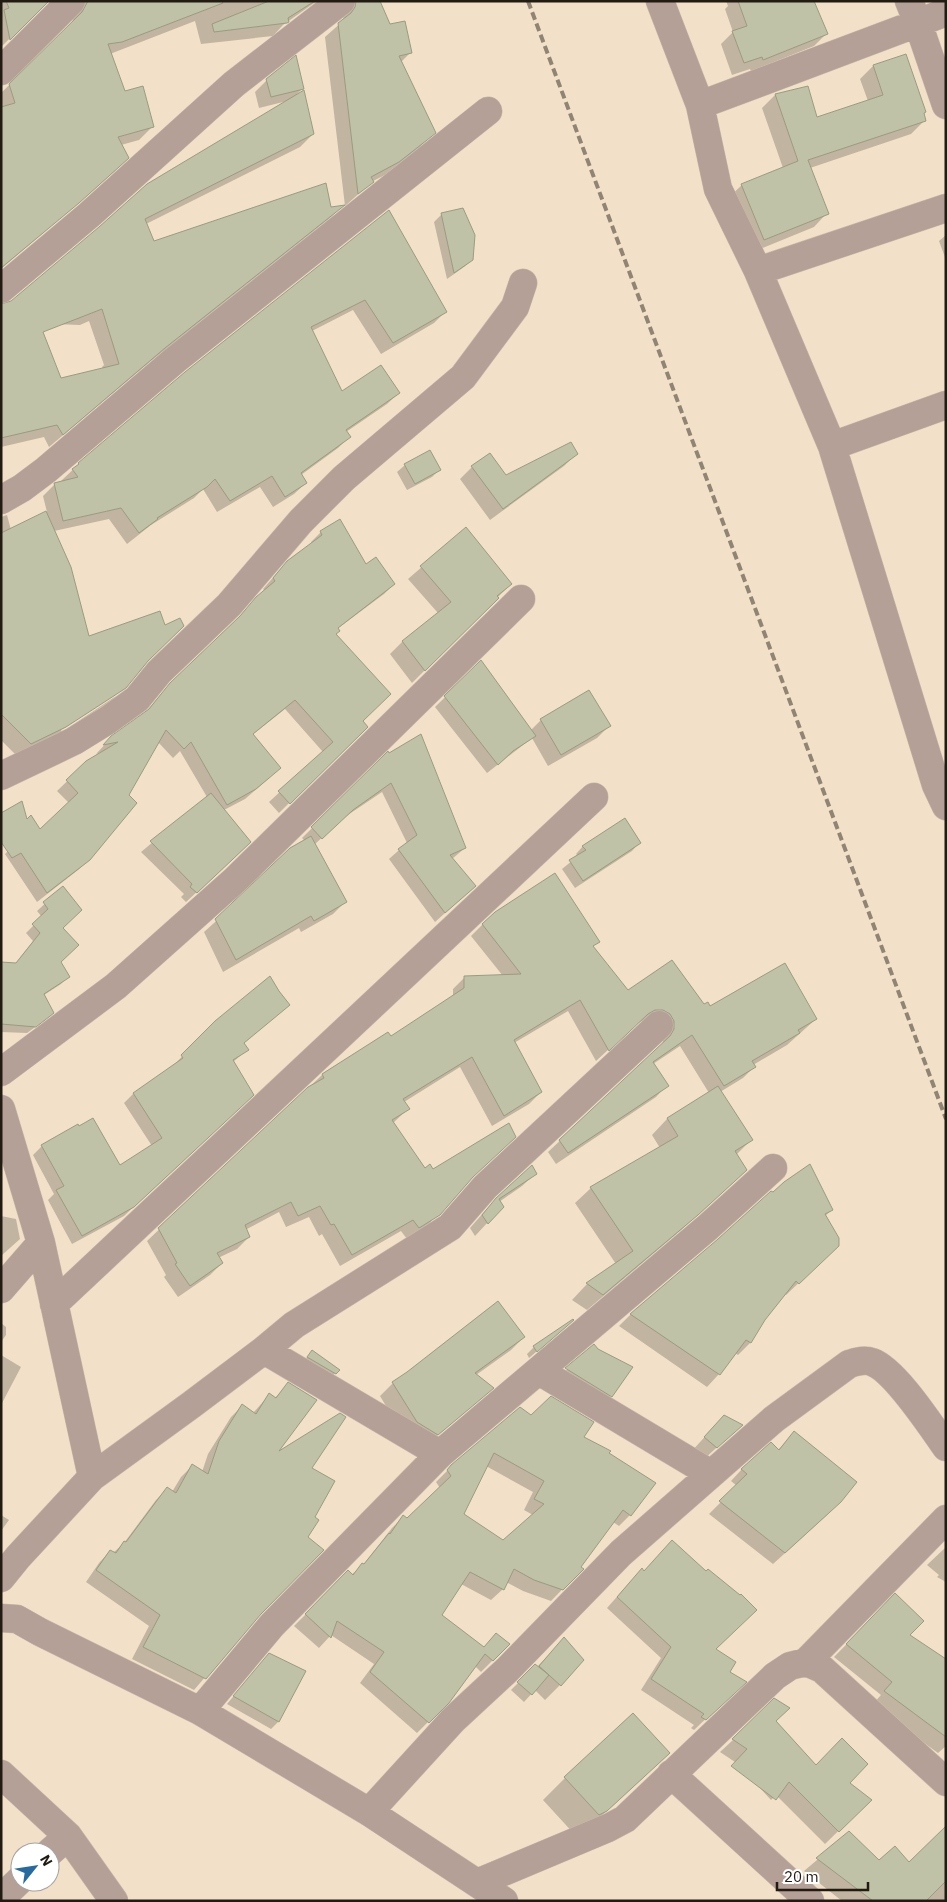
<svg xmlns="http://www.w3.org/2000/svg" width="947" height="1902" font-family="'IBM Plex Sans',sans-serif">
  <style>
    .shadow { fill: #0003; fill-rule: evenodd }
    .building { fill: #bfc2a7; stroke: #999c81; fill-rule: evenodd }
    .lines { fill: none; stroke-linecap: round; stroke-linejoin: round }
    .minor-casing { stroke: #ccbda7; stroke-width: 29 }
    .minor { stroke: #b5a098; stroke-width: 28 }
    .rail { stroke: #908473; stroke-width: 4; stroke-dasharray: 8 4; stroke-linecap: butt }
  </style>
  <rect width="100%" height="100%" fill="#f2e1c8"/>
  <!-- shadow -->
  <path class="shadow" d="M 1,1 L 48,1 L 1,47 Z
    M 66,1 L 317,1 L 283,25 L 273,36 L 201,44 L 195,21 L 110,54 L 124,92 L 152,127 L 139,140 L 121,145 L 115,171 L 1,269 L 1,93 L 70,26 L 73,20 L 74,11 Z
    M 336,1 L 378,1 L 389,25 L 411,52 L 401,62 L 434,132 L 421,146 L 385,175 L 373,181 L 345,206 L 325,37 L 343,21 L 344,13 Z
    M 726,1 L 813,1 L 826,34 L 814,46 L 751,71 L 750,69 L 732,75 L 721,44 L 733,32 L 725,9 L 728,6 Z
    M 873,66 L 923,113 L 925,120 L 911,134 L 810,168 L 827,213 L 814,227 L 750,253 L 728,198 L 742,185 L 783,168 L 762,108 L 775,95 L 816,119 L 868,101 L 860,79 Z
    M 267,80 L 303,88 L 294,97 L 313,134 L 300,147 L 146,224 L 153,242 L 341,207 L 330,218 L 151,361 L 49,447 L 44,437 L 1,447 L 1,337 L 60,380 L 103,369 L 102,367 L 104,365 L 89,321 L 80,325 L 1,322 L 12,302 L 287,101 L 259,108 L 255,92 Z
    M 389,211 L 445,312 L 434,323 L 381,354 L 353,310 L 312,331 L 341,393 L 399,393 L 387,404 L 346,432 L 349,437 L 338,448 L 301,475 L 306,483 L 294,494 L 273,507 L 260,487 L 217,512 L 203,489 L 194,498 L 151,525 L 127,544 L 109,519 L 54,531 L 89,637 L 145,663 L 122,689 L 61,730 L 62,732 L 116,696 L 112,700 L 52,740 L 24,754 L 15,754 L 1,740 L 1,517 L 7,515 L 11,530 L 47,512 L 43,496 L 55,484 L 61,481 L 79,464 Z
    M 441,215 L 472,260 L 464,267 L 447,279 L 434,222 Z
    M 946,235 L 946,260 L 939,241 Z
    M 576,454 L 564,466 L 490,520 L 460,479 L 472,467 L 506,477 Z
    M 405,465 L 439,470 L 432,477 L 407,490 L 397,472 Z
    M 466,529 L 511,584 L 412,683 L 390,654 L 402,642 L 438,613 L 408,579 Z
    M 321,532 L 366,566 L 394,584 L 384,594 L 337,629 L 334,634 L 361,721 L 366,727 L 279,813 L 269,802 L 323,752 L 285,709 L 252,735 L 269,778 L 245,799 L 224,810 L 240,852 L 186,902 L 181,897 L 184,894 L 141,852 L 207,797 L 180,751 L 173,758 L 158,742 L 89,860 L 78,870 L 37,902 L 5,854 L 15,844 L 39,831 L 69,803 L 57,791 L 87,762 L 102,752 L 96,754 L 112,737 L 145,713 L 161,694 L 265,591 L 263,589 L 277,573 L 288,562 L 312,544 L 311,542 Z
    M 481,662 L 530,731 L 541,720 L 609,726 L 597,738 L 548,766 L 532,738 L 487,773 L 435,707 Z
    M 388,753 L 465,848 L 452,859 L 465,895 L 435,922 L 389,859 L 407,843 L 382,792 L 342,819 L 314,845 L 346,901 L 333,914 L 301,932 L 299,928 L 223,972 L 204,932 L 305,841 L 302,838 Z
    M 639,843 L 632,851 L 575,888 L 562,869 L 578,856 L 576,854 L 583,846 Z
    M 62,888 L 59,962 L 68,976 L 61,984 L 44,995 L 53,1012 L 45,1020 L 27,1033 L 1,1032 L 1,965 L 15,964 L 33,941 L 26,933 L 42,917 L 37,911 Z
    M 483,924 L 598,942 L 592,947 L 628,992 L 710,1007 L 816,1019 L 787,1045 L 753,1065 L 754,1067 L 743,1078 L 720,1092 L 751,1140 L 736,1155 L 746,1170 L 680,1231 L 587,1310 L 572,1300 L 587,1284 L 616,1264 L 575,1203 L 591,1188 L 660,1148 L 652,1135 L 667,1119 L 709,1093 L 680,1046 L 653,1064 L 667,1085 L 656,1097 L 556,1164 L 548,1152 L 659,1048 L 663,1042 L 663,1033 L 651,1021 L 642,1021 L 635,1025 L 596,1061 L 568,1011 L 514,1043 L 541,1092 L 529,1104 L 492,1126 L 460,1067 L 404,1102 L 408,1109 L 393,1123 L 425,1170 L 468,1180 L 427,1226 L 407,1239 L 401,1231 L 340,1266 L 322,1234 L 319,1236 L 309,1217 L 286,1227 L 279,1212 L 245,1230 L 249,1237 L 237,1249 L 218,1258 L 222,1263 L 210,1275 L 178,1297 L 164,1277 L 166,1275 L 147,1241 L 322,1075 L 387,1034 L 390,1038 L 453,997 L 453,989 L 464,978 L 503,976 L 471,936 Z
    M 279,1013 L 243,1044 L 247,1050 L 233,1062 L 244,1103 L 124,1216 L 72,1244 L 48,1200 L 54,1194 L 33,1155 L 42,1146 L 120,1166 L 152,1146 L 124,1103 L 133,1094 L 173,1066 L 216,1021 Z
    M 535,1174 L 522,1186 L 499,1202 L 502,1207 L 475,1236 L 470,1228 L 484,1212 L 497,1199 Z
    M 832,1210 L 825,1216 L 828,1255 L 786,1295 L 784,1294 L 764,1320 L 750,1343 L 738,1355 L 735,1353 L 719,1374 L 707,1387 L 619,1326 L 631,1314 Z
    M 1,1216 L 16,1219 L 20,1239 L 1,1256 Z
    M 1,1323 L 6,1327 L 6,1335 L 1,1342 Z
    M 565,1327 L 529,1358 L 527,1354 L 534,1347 Z
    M 524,1337 L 511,1350 L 476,1375 L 492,1388 L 424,1447 L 404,1436 L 380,1396 L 393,1383 Z
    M 594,1346 L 611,1396 L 597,1410 L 552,1383 Z
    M 312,1352 L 338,1370 L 328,1381 L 305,1359 Z
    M 1,1355 L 21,1367 L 1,1405 Z
    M 288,1384 L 274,1455 L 310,1469 L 313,1518 L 260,1613 L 194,1690 L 132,1659 L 149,1626 L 86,1582 L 99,1563 L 110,1551 L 113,1553 L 124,1543 L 156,1500 L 167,1489 L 172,1492 L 181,1477 L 192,1466 L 202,1472 L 208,1454 L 231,1417 L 242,1406 L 253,1413 L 269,1395 L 274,1399 Z
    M 724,1416 L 741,1425 L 701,1462 L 690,1453 Z
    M 531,1417 L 582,1437 L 654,1484 L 630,1515 L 619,1526 L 613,1522 L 579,1567 L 582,1569 L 551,1601 L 523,1591 L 506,1582 L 503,1589 L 491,1600 L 461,1584 L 441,1615 L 483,1648 L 509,1644 L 481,1672 L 475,1666 L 448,1702 L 417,1733 L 360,1683 L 374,1664 L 331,1635 L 319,1648 L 294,1626 L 348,1572 L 351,1575 L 363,1565 L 392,1528 L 403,1517 L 407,1519 L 440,1488 L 436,1482 L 452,1466 ZM 486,1466 L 533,1492 L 524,1510 L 533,1515 L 503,1541 L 462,1514 Z
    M 795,1432 L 828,1514 L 773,1564 L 709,1514 L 737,1486 L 731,1481 L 742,1469 L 778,1450 Z
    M 1,1515 L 9,1520 L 1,1531 Z
    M 946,1547 L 946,1582 L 937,1577 L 939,1575 L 927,1565 Z
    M 644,1572 L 706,1572 L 715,1649 L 728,1672 L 734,1692 L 694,1730 L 691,1728 L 694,1725 L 641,1690 L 661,1658 L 607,1608 L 631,1581 Z
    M 895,1595 L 908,1636 L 946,1661 L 946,1746 L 938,1753 L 872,1705 L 881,1695 L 834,1657 Z
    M 564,1639 L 560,1685 L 545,1700 L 535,1690 L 524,1702 L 511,1690 L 535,1666 L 537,1667 Z
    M 262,1662 L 278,1722 L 271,1729 L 227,1704 Z
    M 775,1721 L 816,1767 L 848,1783 L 870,1800 L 825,1844 L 776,1795 L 771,1800 L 738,1764 L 720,1752 L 733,1740 Z
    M 646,1775 L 583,1833 L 576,1836 L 543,1800 L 565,1778 Z
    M 946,1827 L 946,1901 L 842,1901 L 804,1871 L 849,1833 L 879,1862 L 909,1864 Z"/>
  <!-- building -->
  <path class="building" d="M 6,1 L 49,1 L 10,40 L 4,10 L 9,8 Z
    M 88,1 L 222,1 L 223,3 L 122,42 L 108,44 L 125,91 L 143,86 L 154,127 L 118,137 L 129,158 L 79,203 L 1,268 L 1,107 L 15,103 L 9,84 L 82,12 Z
    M 269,1 L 315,1 L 288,18 L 289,22 L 287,23 L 214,32 L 212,24 Z
    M 356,1 L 380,1 L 390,24 L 405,21 L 412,53 L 399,56 L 436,133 L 399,162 L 371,177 L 374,182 L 358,194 L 338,23 L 351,13 L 355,7 Z
    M 738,1 L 814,1 L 828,34 L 763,60 L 762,57 L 744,63 L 732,31 L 747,26 Z
    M 906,54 L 926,112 L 924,113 L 926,121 L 808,160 L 829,214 L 764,240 L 741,184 L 798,161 L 775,94 L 808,86 L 817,117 L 883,95 L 873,65 Z
    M 296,55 L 304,89 L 271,97 L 266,79 Z
    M 304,90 L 314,134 L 145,219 L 154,241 L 326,183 L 331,207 L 345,205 L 165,348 L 63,435 L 57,425 L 1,438 L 1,304 L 11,301 L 99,227 L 147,184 ZM 102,309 L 119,364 L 61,378 L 43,332 Z
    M 463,208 L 475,235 L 473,260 L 454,273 L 441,213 Z
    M 389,210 L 447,312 L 393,343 L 365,300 L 311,327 L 342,391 L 381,365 L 400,393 L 346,430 L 351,437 L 301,473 L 307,483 L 285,497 L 272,476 L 230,501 L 215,479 L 207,487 L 157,518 L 158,519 L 139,533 L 121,508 L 63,521 L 54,483 L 78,477 L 72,469 L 79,464 L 78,463 L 185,372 Z
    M 571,442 L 578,454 L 503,509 L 471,466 L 490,453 L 506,475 Z
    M 430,450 L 441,470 L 415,484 L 404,464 Z
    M 46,511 L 71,567 L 89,636 L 160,611 L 165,625 L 180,618 L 184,626 L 148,661 L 126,688 L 66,727 L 31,744 L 1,714 L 1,533 Z
    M 340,519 L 366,564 L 376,557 L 395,584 L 338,628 L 340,631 L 336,634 L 391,694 L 363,721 L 368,727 L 290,804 L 278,791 L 333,742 L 295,700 L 253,734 L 281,768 L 256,789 L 227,805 L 191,742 L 184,749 L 166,730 L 129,795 L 137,803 L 90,860 L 47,893 L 21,853 L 12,858 L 1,842 L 1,813 L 22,801 L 27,819 L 31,815 L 40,829 L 78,793 L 66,780 L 86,761 L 118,742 L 103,745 L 111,736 L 149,709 L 170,683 L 240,616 L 256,597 L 275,581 L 273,578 L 287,561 L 322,535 L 320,531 Z
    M 466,527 L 512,584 L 497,596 L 499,598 L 425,671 L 402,641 L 451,602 L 420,566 Z
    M 481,660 L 536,736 L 513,751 L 498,765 L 444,696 Z
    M 589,690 L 611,726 L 561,755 L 540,719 Z
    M 421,734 L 466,848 L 450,855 L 476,886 L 445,913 L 398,849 L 417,835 L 391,783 L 353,810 L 322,839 L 311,827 L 388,751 L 389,753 Z
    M 211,793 L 251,842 L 197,893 L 190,887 L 192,884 L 150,841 Z
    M 625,818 L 641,843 L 583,881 L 569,860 L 586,850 L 582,846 Z
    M 311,836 L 347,902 L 314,921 L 311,916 L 236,960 L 215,919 L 290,848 Z
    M 555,873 L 600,942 L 593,946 L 628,990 L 672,960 L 704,1004 L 708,1002 L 710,1006 L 785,963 L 817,1019 L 798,1030 L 800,1033 L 752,1061 L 756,1067 L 724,1086 L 692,1035 L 653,1062 L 669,1086 L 568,1153 L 559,1140 L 670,1036 L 674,1029 L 674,1021 L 670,1014 L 663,1010 L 655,1010 L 648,1014 L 609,1051 L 580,1000 L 514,1040 L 542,1092 L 504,1116 L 472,1057 L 403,1099 L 410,1109 L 392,1120 L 425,1168 L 430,1164 L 433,1169 L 509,1123 L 516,1137 L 473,1177 L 440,1215 L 419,1228 L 413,1220 L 352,1255 L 334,1224 L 331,1225 L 320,1206 L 298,1216 L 291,1202 L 245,1225 L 250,1237 L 217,1253 L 223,1263 L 190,1286 L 175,1264 L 177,1263 L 158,1228 L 308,1087 L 324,1078 L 322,1074 L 388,1032 L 391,1036 L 464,988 L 464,976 L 521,974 L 482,924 L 495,912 Z
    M 63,886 L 82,910 L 63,928 L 79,945 L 61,962 L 70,977 L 44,994 L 54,1013 L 36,1027 L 1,1024 L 1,962 L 16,963 L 40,933 L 32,924 L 48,909 L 43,902 Z
    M 270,976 L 279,991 L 290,1005 L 244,1043 L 249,1050 L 233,1060 L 254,1095 L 134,1207 L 82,1236 L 56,1190 L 64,1186 L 41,1145 L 78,1124 L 79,1126 L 93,1118 L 120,1165 L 162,1138 L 133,1093 L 183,1058 L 181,1055 L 215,1021 Z
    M 718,1086 L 753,1140 L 735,1151 L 747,1170 L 698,1215 L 603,1295 L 586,1283 L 633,1251 L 590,1187 L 678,1136 L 667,1118 Z
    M 810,1164 L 833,1210 L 825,1214 L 839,1238 L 839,1246 L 799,1284 L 796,1281 L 765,1320 L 751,1343 L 746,1340 L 720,1375 L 630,1314 L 718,1239 L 771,1191 L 773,1192 L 784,1182 Z
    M 532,1165 L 537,1174 L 499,1199 L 504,1207 L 488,1224 L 482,1215 L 496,1198 Z
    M 498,1301 L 525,1337 L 475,1373 L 494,1388 L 438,1435 L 417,1422 L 392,1382 L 407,1372 Z
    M 573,1319 L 574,1320 L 537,1352 L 533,1346 Z
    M 594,1344 L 598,1349 L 633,1367 L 612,1397 L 565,1368 Z
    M 312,1350 L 340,1370 L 336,1374 L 307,1357 Z
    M 288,1382 L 317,1400 L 279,1451 L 340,1413 L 346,1417 L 312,1468 L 335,1481 L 315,1517 L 319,1520 L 308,1537 L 324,1550 L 261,1614 L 206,1679 L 143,1647 L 160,1615 L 96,1570 L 110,1550 L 116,1553 L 124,1541 L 126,1542 L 167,1487 L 176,1493 L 192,1464 L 208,1474 L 219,1441 L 242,1404 L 256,1414 L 269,1393 L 276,1398 Z
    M 551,1396 L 594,1422 L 584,1437 L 611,1451 L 609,1453 L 656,1483 L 631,1516 L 623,1510 L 581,1567 L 584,1569 L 563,1590 L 534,1580 L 514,1569 L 504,1590 L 470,1572 L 442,1615 L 484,1647 L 496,1633 L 510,1644 L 493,1661 L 485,1654 L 449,1703 L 429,1723 L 370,1672 L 384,1652 L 337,1621 L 331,1638 L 305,1614 L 348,1570 L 353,1575 L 362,1563 L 364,1564 L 389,1533 L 390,1534 L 403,1515 L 407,1518 L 451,1476 L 447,1470 L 451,1465 L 520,1407 L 531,1415 ZM 494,1453 L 544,1481 L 534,1499 L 544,1504 L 503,1540 L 464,1514 Z
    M 724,1415 L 743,1425 L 717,1448 L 704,1437 Z
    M 794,1431 L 857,1482 L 841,1502 L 785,1553 L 719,1501 L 747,1474 L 741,1469 L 771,1442 L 779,1450 Z
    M 672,1540 L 706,1571 L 708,1569 L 740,1595 L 741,1594 L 757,1610 L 716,1649 L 736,1662 L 730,1672 L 747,1682 L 706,1720 L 701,1717 L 704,1714 L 651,1679 L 671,1647 L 617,1597 L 642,1568 L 644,1571 Z
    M 895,1593 L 924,1621 L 910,1635 L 946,1659 L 946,1737 L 884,1691 L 892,1682 L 846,1644 Z
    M 564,1637 L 584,1660 L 561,1686 L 539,1666 Z
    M 269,1653 L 306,1671 L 279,1722 L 233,1696 Z
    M 535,1664 L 549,1675 L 532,1695 L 517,1682 Z
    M 774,1698 L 790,1708 L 776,1721 L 816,1765 L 842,1738 L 868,1764 L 850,1783 L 872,1800 L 839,1832 L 789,1782 L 776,1800 L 731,1766 L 747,1749 L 732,1739 Z
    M 633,1713 L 670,1753 L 607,1811 L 599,1815 L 564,1777 Z
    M 946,1826 L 946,1881 L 926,1901 L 873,1901 L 816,1858 L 849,1831 L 879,1860 L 895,1846 L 909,1862 Z"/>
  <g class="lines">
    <defs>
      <path id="minor" d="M 660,1 L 700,105 L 918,23 L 909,1
        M 946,12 L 918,23 L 946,105
        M 1,71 L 71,1
        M 700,105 L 718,189 L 758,271 L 946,208
        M 758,271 L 832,446 L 946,405
        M 1,289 L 89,215 L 234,84 L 341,1
        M 832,446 L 936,785 L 946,806
        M 1,500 L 22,488 L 46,470 L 175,360 L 488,111
        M 1,776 L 74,741 L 108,720 L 137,699 L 159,672 L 229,605 L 301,521 L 344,478 L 463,377 L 515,307 L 523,283
        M 1,1072 L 116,986 L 235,880 L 521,599
        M 1,1109 L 41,1243 L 92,1477 L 18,1557 L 1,1578
        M 1,1289 L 41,1243
        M 54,1304 L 594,797
        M 264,1350 L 440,1454
        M 539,1371 L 711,1474
        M 92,1477 L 191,1405 L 264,1350 L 294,1325 L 450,1227 L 485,1187 L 659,1025
        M 1,1618 L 17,1619 L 40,1632 L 200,1711 L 369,1812 L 504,1901
        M 806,1662 L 946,1519
        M 200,1711 L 272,1625 L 440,1454 L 708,1227 L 773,1168
        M 1,1774 L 68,1836 L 114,1901
        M 671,1774 L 810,1901
        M 369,1812 L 453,1720 L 507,1670 L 621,1553 L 774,1419 L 849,1364 C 856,1362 864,1359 872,1362 C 895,1370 931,1426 946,1447
        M 50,1852 L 68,1836
        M 477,1883 L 608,1828 L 625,1819 L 775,1676 L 790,1666 L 806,1662 L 822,1669 L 946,1782
        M 1,1898 L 20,1880"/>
    </defs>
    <!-- minor casing -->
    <use href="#minor" class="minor-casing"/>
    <!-- minor -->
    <use href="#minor" class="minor"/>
    <!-- rail -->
    <path class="rail" d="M 528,1 L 946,1119"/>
  </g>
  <!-- border -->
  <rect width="947" height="1902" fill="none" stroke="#211b12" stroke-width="5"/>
  <!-- north arrow -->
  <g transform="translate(35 1867) rotate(60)"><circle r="24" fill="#ffffff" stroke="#a6a4a0"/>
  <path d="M0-4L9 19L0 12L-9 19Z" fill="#276a9f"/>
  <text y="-8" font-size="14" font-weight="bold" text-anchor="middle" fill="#211b12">N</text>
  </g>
  <!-- scale -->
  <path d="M777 1882v8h91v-8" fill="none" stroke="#211b12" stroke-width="2.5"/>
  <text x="784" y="1882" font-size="15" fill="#211b12" stroke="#ffffff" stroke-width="4" paint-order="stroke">20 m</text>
</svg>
